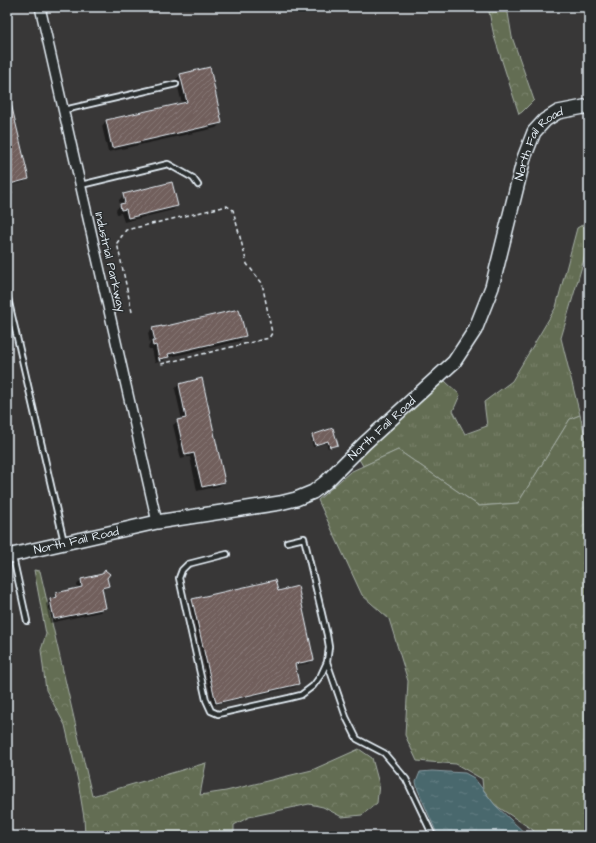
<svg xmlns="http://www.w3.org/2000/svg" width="596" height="843" font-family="'Architects Daughter',sans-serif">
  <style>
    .grass { fill: url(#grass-tufts); stroke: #a6afa6 }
    .forest { fill: url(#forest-crowns); stroke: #a6afa6 }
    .water { fill: url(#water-ripples); stroke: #899ea5 }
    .shadow { fill: #0007 }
    .building { fill: url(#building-hatch); stroke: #e8f1f8 }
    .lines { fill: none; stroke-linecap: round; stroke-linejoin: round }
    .lane-casing { stroke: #e8f1f8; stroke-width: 8 }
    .street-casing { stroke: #e8f1f8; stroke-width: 12 }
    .secondary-casing { stroke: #e8f1f8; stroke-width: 16 }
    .path { stroke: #e8f1f8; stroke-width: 1.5; stroke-dasharray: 4 3; stroke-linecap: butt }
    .lane { stroke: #2a2d2e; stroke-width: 4.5 }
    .street { stroke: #2a2d2e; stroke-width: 9 }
    .secondary { stroke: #2a2d2e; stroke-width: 13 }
    .labels { text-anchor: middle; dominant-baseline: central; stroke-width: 3; stroke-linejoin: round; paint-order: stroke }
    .street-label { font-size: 12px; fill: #e8f1f8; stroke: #2a2d2e }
  </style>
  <defs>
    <pattern id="grass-tufts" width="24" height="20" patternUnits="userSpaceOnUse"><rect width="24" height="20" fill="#646d53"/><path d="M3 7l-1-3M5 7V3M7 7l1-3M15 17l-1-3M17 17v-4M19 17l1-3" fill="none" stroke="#7a826c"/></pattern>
    <pattern id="forest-crowns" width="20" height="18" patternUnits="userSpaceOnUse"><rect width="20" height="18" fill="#646d53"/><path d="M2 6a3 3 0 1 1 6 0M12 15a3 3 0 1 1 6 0" fill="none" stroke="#7a826c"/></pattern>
    <pattern id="water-ripples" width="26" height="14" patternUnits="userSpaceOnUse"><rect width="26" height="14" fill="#49676d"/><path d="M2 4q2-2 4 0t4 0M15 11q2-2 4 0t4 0" fill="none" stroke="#637d83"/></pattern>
    <pattern id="building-hatch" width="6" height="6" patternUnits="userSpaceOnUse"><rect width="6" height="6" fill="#715e5c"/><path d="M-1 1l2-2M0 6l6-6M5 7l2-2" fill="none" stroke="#857674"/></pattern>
  </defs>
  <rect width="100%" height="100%" fill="#383737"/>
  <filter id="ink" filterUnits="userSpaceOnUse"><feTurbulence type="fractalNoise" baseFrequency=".025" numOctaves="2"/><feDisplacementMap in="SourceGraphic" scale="8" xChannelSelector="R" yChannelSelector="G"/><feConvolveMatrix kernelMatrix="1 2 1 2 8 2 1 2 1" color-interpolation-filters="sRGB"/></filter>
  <g filter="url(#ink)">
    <!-- grass -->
    <path class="grass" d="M 589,221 L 589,242 L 561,338 L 580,415 L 570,419 L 518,503 L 479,506 L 398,450 L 363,466 L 359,459 L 435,386 L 445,381 L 460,395 L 453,411 L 465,434 L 487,426 L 484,402 L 512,381 L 556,307 L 577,228 Z"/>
    <!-- forest -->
    <path class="forest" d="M 488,7 L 507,7 L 512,37 L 534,100 L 522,112 L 519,114 L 494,36 Z
      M 580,415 L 589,452 L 589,836 L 535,836 L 533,830 L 495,805 L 483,789 L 482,779 L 456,764 L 417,761 L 405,735 L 408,681 L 389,619 L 362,595 L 318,500 L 350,472 L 398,450 L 479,506 L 518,503 L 570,419 Z
      M 34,570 L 40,571 L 92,796 L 206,763 L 200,795 L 226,791 L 312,770 L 359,749 L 372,758 L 379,784 L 377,803 L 362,815 L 342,817 L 323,807 L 309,804 L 249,817 L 234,825 L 234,836 L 85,836 L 84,818 L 78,781 L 65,725 L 46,690 L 41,650 L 46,634 Z"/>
    <!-- water -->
    <path class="water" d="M 432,771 L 465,773 L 474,778 L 495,805 L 528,836 L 438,836 L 418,790 L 416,782 L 420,772 Z"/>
    <!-- shadow -->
    <path class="shadow" d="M 181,75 L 221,123 L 216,128 L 108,152 L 102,126 L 106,121 L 182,104 L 176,79 Z
      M 7,97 L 28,179 L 24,182 L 9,186 L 11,194 L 7,197 Z
      M 124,195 L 177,206 L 173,210 L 124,222 L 121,213 L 117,214 L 116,210 L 120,205 L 119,200 Z
      M 161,328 L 244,336 L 240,341 L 166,358 L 163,361 L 155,363 L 152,349 L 149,349 L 148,347 L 150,344 L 148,333 L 152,329 Z
      M 179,384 L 224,482 L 219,486 L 197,491 L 190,457 L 187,457 L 179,423 L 177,423 L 185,458 L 181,459 L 173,425 L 178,421 L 182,420 L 175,389 Z
      M 332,430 L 336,444 L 334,446 L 328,448 L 326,443 L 313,447 L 311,438 L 313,436 Z
      M 106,577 L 108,586 L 101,591 L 105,607 L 100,612 L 50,623 L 46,604 L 56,594 L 78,589 L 77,585 L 81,580 Z
      M 193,599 L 313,659 L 310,663 L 294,666 L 298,684 L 295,687 L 213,705 L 190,603 Z"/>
    <!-- building -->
    <path class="building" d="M 210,67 L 222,123 L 112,148 L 106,120 L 187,102 L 180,74 Z
      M 9,95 L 29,179 L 10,184 L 12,194 L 7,195 L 7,96 Z
      M 172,182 L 178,206 L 128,218 L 126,209 L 121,210 L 120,204 L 125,203 L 123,194 Z
      M 239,309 L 246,336 L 168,354 L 169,357 L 159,359 L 156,345 L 153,346 L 152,341 L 155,341 L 152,328 L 162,326 L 162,327 Z
      M 202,378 L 225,482 L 202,487 L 194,453 L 185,455 L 177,420 L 186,418 L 179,384 Z
      M 333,428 L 338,445 L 330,447 L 328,441 L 315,445 L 312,435 Z
      M 105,570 L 110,574 L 107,578 L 109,586 L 102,588 L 106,608 L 54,619 L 50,599 L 57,597 L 56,593 L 82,587 L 81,579 L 102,574 Z
      M 275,580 L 278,591 L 298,586 L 314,660 L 295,664 L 299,684 L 216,703 L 192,599 Z"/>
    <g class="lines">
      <defs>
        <path id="lane" d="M 64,110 L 176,84
          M 81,185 L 168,164 L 193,178 L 198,185
          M 7,294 L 64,542
          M 227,554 L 188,564 L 182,570 L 179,578 L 206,700 L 211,711 L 218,714 L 289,698 L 301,695 L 313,686 L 321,675 L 327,662 L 329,647 L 327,635 L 304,538 L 287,542
          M 13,557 L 27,621
          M 327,662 L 346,717 L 357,739 L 384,753 L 406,779 L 433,836"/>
        <path id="street" d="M 40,7 L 157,522"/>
        <g id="secondary">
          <path id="s1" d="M 7,556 L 157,522 L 280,503 L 296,499 L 313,492 L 326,482 L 365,443 L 454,362 L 475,330 L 492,287 L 524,158 L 534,132 L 545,120 L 558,112 L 589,106"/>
        </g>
      </defs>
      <!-- lane casing -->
      <use href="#lane" class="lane-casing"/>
      <!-- street casing -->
      <use href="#street" class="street-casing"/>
      <!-- secondary casing -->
      <use href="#secondary" class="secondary-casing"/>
      <!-- path -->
      <path class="path" d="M 132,312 L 117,243 L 126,230 L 227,206 L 233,210 L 247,264 L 262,283 L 272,333 L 269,338 L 161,364 L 159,359"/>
      <!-- lane -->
      <use href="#lane" class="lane"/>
      <!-- street -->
      <use href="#street" class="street"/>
      <!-- secondary -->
      <use href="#secondary" class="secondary"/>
    </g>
  </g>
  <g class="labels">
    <!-- street labels -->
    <g class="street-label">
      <text stroke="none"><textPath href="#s1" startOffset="743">North Fail Road</textPath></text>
      <text transform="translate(110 262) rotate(77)">Industrial Parkway</text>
      <text stroke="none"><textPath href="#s1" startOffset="407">North Fail Road</textPath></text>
      <text stroke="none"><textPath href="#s1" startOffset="71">North Fail Road</textPath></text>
    </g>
  </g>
  <!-- margin -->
  <rect width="596" height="843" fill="none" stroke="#2a2d2e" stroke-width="24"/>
  <rect x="12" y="12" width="572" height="819" fill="none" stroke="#e8f1f8" stroke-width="1.5" filter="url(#ink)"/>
</svg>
